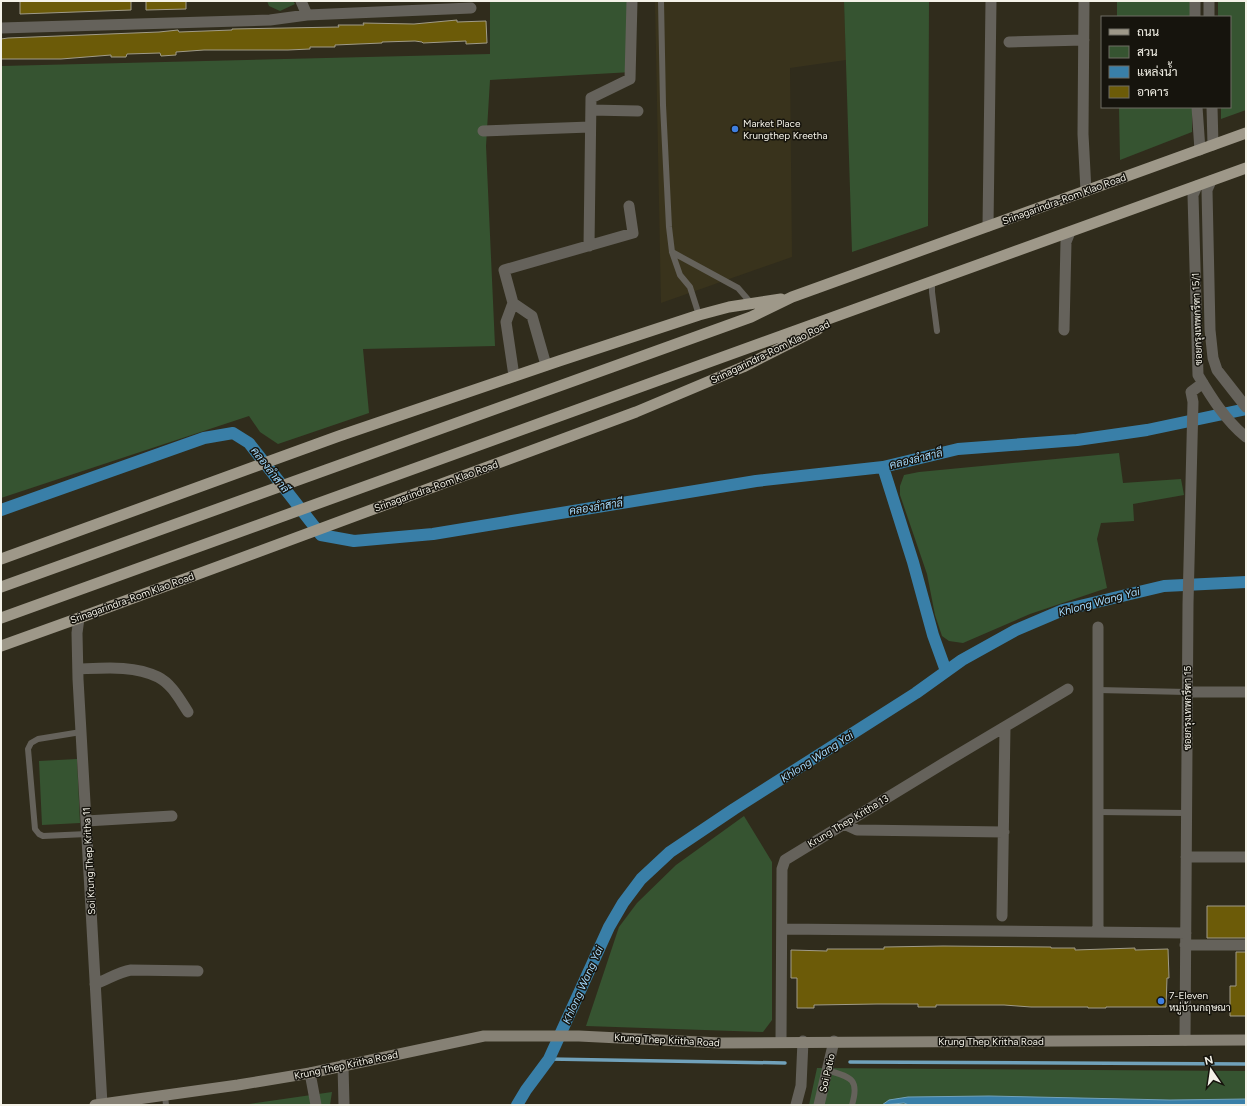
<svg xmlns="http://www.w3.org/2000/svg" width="1247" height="1106" font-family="Figtree,Sarabun,sans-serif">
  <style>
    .built { fill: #39331c }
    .green { fill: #365431 }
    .water { fill: #397fa8; stroke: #71a2bb }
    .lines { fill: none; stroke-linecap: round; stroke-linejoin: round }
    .stream { stroke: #71a2bb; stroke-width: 3.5 }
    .canal { stroke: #397fa8; stroke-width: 12 }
    .building { fill: #6c5b08; stroke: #a09b88 }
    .service { stroke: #65625b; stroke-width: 6 }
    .minor { stroke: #65625b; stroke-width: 11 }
    .secondary { stroke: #868175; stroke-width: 11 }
    .primary { stroke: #9e9889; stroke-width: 11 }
    .shop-dot { fill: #3f7fe0; stroke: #16140d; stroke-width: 1.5 }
    .labels { text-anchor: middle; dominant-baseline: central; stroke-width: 3; stroke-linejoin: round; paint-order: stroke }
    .poi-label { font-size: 10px; fill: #f4f2e8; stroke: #16140d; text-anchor: start }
    .street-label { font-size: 10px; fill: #f4f2e8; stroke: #16140d }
    .water-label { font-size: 11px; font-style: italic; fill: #a4dafe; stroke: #16140d }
  </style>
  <rect width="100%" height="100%" fill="#302c1c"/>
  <!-- built -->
  <path class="built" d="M 655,1 L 844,1 L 846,60 L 790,68 L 792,257 L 661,303 Z"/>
  <!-- green -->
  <path class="green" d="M 267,1 L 293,1 L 295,4 L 280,11 L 269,6 Z
    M 490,1 L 631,1 L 632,72 L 490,80 L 486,146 L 495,346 L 363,349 L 369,413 L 278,444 L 260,432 L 249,416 L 1,498 L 1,66 L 490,54 Z
    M 844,1 L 929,1 L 928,226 L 852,252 Z
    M 1117,1 L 1190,1 L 1190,17 L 1117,17 Z
    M 1218,1 L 1246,1 L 1246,110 L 1221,119 L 1221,107 L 1230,107 L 1230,17 L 1218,17 Z
    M 1119,107 L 1192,107 L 1192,132 L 1120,160 Z
    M 1119,453 L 1123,483 L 1181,479 L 1184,495 L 1133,504 L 1134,521 L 1101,523 L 1097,539 L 1107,588 L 1030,614 L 963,643 L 949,641 L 942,636 L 935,615 L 927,574 L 900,495 L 900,486 L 904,475 L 919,472 Z
    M 77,759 L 80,823 L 42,825 L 39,761 Z
    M 744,816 L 772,862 L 772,1020 L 763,1032 L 586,1026 L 619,927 L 637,903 L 676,865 Z
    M 817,1068 L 1246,1071 L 1246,1105 L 809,1105 Z
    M 332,1092 L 330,1105 L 242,1105 Z"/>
  <!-- water -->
  <path class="water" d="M 989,1096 L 1170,1100 L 1246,1099 L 1246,1105 L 909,1105 L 904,1103 L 882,1105 L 889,1100 L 908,1097 Z"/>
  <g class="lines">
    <!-- stream -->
    <path class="stream" d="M 549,1059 L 785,1063
      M 850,1062 L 1246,1064"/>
    <!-- canal -->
    <path class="canal" d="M 883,467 L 913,562 L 933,635 L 946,671
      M 1,510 L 204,438 L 233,433 L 249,443 L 321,535 L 354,541 L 433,534 L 756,481 L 883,467 L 958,449 L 1077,440 L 1147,430 L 1246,409
      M 517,1105 L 526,1090 L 549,1059 L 609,927 L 623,903 L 641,879 L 670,852 L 734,809 L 916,693 L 962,660 L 1016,630 L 1063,610 L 1164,586 L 1246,582"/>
  </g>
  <!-- building -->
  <path class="building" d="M 20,1 L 131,1 L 131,10 L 20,14 Z
    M 146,1 L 186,1 L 186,9 L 146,10 Z
    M 457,20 L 457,22 L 486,21 L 487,43 L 466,44 L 466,41 L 423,43 L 422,42 L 415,41 L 382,42 L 382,43 L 335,45 L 335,47 L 310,47 L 310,49 L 288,50 L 204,50 L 176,52 L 176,55 L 161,56 L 160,53 L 127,54 L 126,57 L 111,57 L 111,55 L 61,59 L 1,59 L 1,39 L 8,38 L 159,32 L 178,30 L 179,32 L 232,30 L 232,29 L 339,27 L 338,25 L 364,25 L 363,23 L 414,24 Z
    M 1207,906 L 1246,906 L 1246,938 L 1207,938 Z
    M 943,946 L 1051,947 L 1051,948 L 1075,948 L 1075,950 L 1135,948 L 1135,950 L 1168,949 L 1169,978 L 1167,978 L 1166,1007 L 1106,1007 L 1106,1008 L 1088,1008 L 1088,1007 L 1031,1007 L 1004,1005 L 936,1005 L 936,1007 L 918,1007 L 918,1004 L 877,1004 L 814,1005 L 814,1008 L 797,1008 L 797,978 L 791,978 L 791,950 L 827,951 L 827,949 L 884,949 L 884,947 Z
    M 1236,952 L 1246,952 L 1246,1016 L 1230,1016 L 1230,986 L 1236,986 Z"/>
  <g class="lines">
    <!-- service -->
    <path class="service" d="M 661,1 L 663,105 L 669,227 L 672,252 L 680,275 L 690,287 L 699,315
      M 672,252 L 738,288 L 751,303
      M 932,281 L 932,292 L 937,331
      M 1098,690 L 1187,692
      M 81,732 L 38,739 L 31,743 L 28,749 L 35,829 L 39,834 L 43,836 L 87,834
      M 1098,812 L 1187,813
      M 827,1070 C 850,1077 860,1078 852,1105
      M 165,1096 L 166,1105"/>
    <!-- minor -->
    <path class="minor" d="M 301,1 L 307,15
      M 1084,1 L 1083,134 L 1086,191
      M 1195,1 L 1195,17
      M 1209,1 L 1209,17
      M 1,28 L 270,20 L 307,15 L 471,8
      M 1009,42 L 1084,40
      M 1197,107 L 1200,150
      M 1212,107 L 1213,145
      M 591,110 L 638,111
      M 483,131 L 590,127
      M 1211,181 L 1207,190 L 1210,330 L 1213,358 L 1217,370 L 1246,407
      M 1197,186 L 1193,195 L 1198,375 C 1211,397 1226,421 1246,437
      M 988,226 L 991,1
      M 589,246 L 591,98 L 630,79 L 632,1
      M 513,303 L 504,270 L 633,233 L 629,206
      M 1064,330 L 1066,242 L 1070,232
      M 514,376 L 506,322 L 513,303 L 532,316 L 546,365
      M 79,618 L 77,633 L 78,679 L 102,1104
      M 1098,627 L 1098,932
      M 78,669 C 104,668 134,665 158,677 C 172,684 180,700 188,712
      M 1187,692 L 1246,692
      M 86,821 L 172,816
      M 844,824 L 857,830 L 1004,832
      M 1186,857 L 1246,857
      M 1002,916 L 1005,727
      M 782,929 L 1186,933
      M 1185,945 L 1246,945
      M 95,984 C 107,980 118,972 131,970 L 198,971
      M 1185,1040 L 1188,604 L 1193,402 L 1191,392 L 1203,383
      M 781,1041 L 782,869 L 785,860 L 944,763 L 1068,689
      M 343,1065 L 344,1105
      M 310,1073 L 316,1105
      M 796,1105 L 801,1086 L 803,1041
      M 819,1105 L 834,1041"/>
    <!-- secondary -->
    <path class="secondary" d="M 95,1105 L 238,1085 L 310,1073 L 484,1036 L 579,1036 L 720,1043 L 1246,1040"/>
    <!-- primary -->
    <path class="primary" d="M 1,559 L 339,436 L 559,361 L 699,315 L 729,307 L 781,299
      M 1,587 L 751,317 L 792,297 L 1246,133
      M 1,618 L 1246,168
      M 1,646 L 79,618 L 636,412 L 743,367 L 818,329"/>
  </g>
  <!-- markers -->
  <g class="shop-dot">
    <circle cx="735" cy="129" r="4"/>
    <circle cx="1161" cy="1001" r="4"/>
  </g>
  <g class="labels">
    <!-- poi labels -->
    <g class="poi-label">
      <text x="743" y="123">Market Place<tspan x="743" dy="12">Krungthep Kreetha</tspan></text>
      <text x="1169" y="995">7-Eleven<tspan x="1169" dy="12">หมู่บ้านกฤษณา</tspan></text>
    </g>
    <!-- street labels -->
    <g class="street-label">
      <text transform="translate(1064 199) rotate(-20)">Srinagarindra-Rom Klao Road</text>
      <text transform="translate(1197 319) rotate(-92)">ซอยกรุงเทพกรีฑา 15/1</text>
      <text transform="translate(770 352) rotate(-26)">Srinagarindra-Rom Klao Road</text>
      <text transform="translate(436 486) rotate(-20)">Srinagarindra-Rom Klao Road</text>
      <text transform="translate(132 598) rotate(-20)">Srinagarindra-Rom Klao Road</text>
      <text transform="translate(1187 708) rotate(-90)">ซอยกรุงเทพกรีฑา 15</text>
      <text transform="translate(848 821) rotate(-31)">Krung Thep Kritha 13</text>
      <text transform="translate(89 861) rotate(-93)">Soi Krung Thep Kritha 11</text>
      <text transform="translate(667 1040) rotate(3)">Krung Thep Kritha Road</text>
      <text x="991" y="1041">Krung Thep Kritha Road</text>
      <text transform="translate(346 1065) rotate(-12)">Krung Thep Kritha Road</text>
      <text transform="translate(827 1073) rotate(-77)">Soi Patio</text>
    </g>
    <!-- water labels -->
    <g class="water-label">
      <text transform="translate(916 459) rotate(-14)">คลองลำสาลี</text>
      <text transform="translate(270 470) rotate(52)">คลองลำสาลี</text>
      <text transform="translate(596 507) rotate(-9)">คลองลำสาลี</text>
      <text transform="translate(1099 602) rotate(-15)">Khlong Wang Yai</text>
      <text transform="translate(817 757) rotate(-33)">Khlong Wang Yai</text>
      <text transform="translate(583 985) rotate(-66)">Khlong Wang Yai</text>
    </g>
  </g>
  <!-- border -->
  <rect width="1247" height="1106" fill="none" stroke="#f4f2e8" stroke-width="4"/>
  <!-- legend -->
  <rect x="1101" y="16" width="130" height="92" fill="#16140d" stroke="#6f6d65"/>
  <rect x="1109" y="29" width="20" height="6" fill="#9e9889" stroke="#6f6d65"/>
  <text x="1137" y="36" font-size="12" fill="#f4f2e8">ถนน</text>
  <rect x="1109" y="46" width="20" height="12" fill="#365431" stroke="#6f6d65"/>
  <text x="1137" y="56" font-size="12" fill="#f4f2e8">สวน</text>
  <rect x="1109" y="66" width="20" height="12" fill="#397fa8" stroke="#6f6d65"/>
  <text x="1137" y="76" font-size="12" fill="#f4f2e8">แหล่งน้ำ</text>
  <rect x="1109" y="86" width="20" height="12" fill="#6c5b08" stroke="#6f6d65"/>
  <text x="1137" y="96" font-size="12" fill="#f4f2e8">อาคาร</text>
  <!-- north arrow -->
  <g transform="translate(1211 1070) rotate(347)" stroke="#16140d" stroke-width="3" paint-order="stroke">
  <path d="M0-3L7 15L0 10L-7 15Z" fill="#f4f2e8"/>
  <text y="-6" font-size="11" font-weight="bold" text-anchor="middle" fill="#f4f2e8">N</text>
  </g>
</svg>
